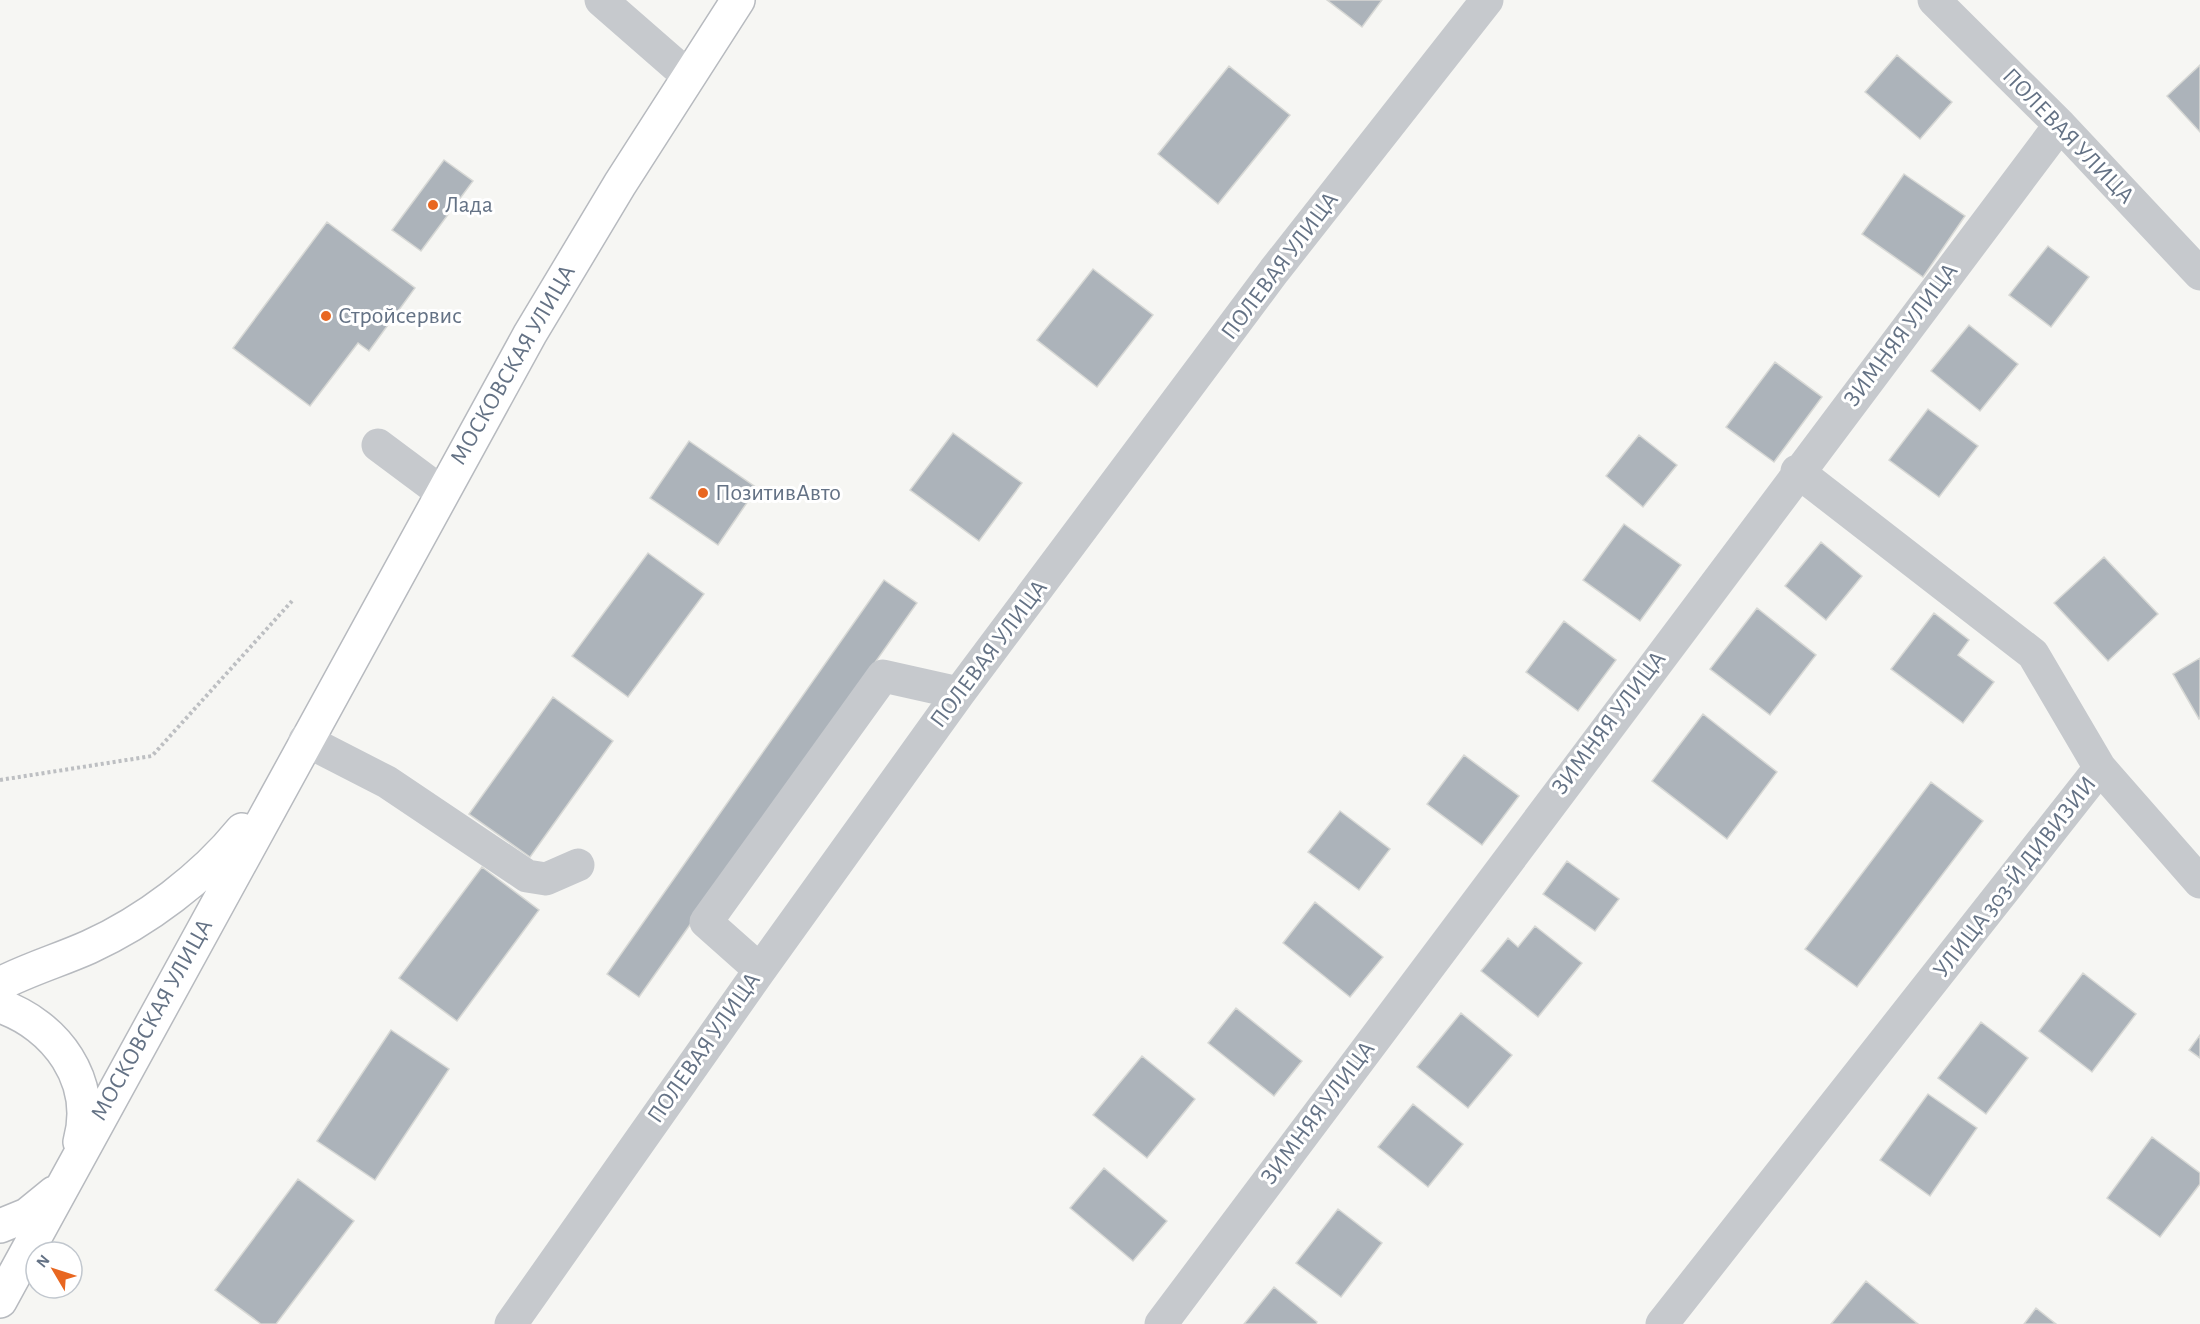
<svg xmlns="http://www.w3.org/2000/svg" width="2200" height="1324" font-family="'Alegreya Sans',sans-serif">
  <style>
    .building { fill: #acb3ba; stroke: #d7d8d5; stroke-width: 1.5 }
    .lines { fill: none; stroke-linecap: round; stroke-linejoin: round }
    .major-casing { stroke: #b7babf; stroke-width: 36 }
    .path { stroke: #bdbfc2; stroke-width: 4; stroke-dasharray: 3 3; stroke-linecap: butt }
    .minor { stroke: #c6c9cd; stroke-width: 33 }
    .major { stroke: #fff; stroke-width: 33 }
    .poi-dot { fill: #e86721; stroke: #fff; stroke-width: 2 }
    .labels { text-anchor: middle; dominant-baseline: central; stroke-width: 6; stroke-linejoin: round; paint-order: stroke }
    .street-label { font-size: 24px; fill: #647285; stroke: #fff }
    .poi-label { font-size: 24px; fill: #647285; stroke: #fff; text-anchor: start }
  </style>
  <rect width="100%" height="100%" fill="#f6f6f3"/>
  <!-- building -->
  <path class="building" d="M 1327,0 L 1382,0 L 1362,27 Z
    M 1897,55 L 1952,102 L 1920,139 L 1865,92 Z
    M 2200,65 L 2200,132 L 2167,96 Z
    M 1229,66 L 1290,115 L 1218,204 L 1158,154 Z
    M 444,160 L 473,181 L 421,251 L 392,230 Z
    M 1904,174 L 1965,216 L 1923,277 L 1862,234 Z
    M 327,222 L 415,288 L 369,351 L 358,343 L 310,406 L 233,348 Z
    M 2048,246 L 2089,277 L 2051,327 L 2009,295 Z
    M 1093,269 L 1153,315 L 1097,387 L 1037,340 Z
    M 1969,325 L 2018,364 L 1980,411 L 1931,371 Z
    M 1775,362 L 1822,397 L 1774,462 L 1726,427 Z
    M 1928,409 L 1978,446 L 1939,497 L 1889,460 Z
    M 953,433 L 1022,483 L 979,541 L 910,490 Z
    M 1639,435 L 1677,465 L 1643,507 L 1606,476 Z
    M 689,441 L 757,488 L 718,545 L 650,498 Z
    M 1624,524 L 1681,565 L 1640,621 L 1583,580 Z
    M 1821,542 L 1862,576 L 1826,620 L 1785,586 Z
    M 648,553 L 704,594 L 628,697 L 572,656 Z
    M 2104,557 L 2158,614 L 2108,661 L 2054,603 Z
    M 884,580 L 917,603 L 639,997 L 607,974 Z
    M 1757,608 L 1816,655 L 1770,715 L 1710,669 Z
    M 1934,613 L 1969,640 L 1958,655 L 1994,682 L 1963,723 L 1891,669 Z
    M 1564,621 L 1616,660 L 1578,711 L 1526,672 Z
    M 2200,658 L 2200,718 L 2199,719 L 2173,674 Z
    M 553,697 L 613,741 L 530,857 L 469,814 Z
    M 1703,714 L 1777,772 L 1727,839 L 1652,781 Z
    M 1464,755 L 1519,796 L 1482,845 L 1427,804 Z
    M 1931,782 L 1983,821 L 1857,987 L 1805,949 Z
    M 1340,811 L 1390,849 L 1359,890 L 1308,852 Z
    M 1567,861 L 1619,899 L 1595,931 L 1543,894 Z
    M 482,867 L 539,910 L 457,1021 L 399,978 Z
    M 1315,902 L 1383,957 L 1350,997 L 1283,943 Z
    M 1535,926 L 1582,963 L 1538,1017 L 1481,971 L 1508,938 L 1518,947 Z
    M 2083,973 L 2136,1014 L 2092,1072 L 2039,1031 Z
    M 1236,1008 L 1302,1061 L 1274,1096 L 1208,1043 Z
    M 1461,1013 L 1512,1055 L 1468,1108 L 1417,1067 Z
    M 1981,1022 L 2028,1058 L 1986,1114 L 1938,1078 Z
    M 391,1030 L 449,1069 L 375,1180 L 317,1141 Z
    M 2200,1035 L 2200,1058 L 2189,1050 Z
    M 1142,1056 L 1195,1099 L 1147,1158 L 1093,1115 Z
    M 1928,1094 L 1977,1128 L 1930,1196 L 1880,1160 Z
    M 1413,1104 L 1463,1144 L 1428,1187 L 1378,1147 Z
    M 2152,1137 L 2200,1173 L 2200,1184 L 2160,1237 L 2107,1198 Z
    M 1104,1168 L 1167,1221 L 1133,1261 L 1070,1208 Z
    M 298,1179 L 354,1221 L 276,1324 L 261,1324 L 215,1290 Z
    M 1338,1209 L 1382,1243 L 1341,1297 L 1296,1263 Z
    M 1866,1281 L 1918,1324 L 1831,1324 Z
    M 1274,1287 L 1317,1322 L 1316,1324 L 1244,1324 Z
    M 2036,1308 L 2056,1324 L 2024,1324 Z"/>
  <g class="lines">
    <defs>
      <path id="major" d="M 0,984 C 29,969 60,960 89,947 C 146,921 203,878 242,830
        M 0,1006 C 56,1025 97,1081 80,1142
        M 0,1226 L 27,1215 L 54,1193
        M 0,1301 L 530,334 L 620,184 L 738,0"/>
    </defs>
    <!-- major casing -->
    <use href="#major" class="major-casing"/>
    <!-- path -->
    <path class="path" d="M 0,780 L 152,756 L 292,601"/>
    <!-- minor -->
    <path class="minor" d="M 601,0 L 688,76
      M 1934,0 L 2060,125 L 2200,274
      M 378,445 L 441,492
      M 305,740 L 387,782 L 527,876 L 546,879 L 578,865
      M 2100,768 L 2200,882
      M 760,970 L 706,922 L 883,676 L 959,693
      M 511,1324 L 760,970 L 959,693 L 1274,271 L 1487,0
      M 1161,1324 L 2060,125
      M 1662,1324 L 2100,768 L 2033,654 L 1797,471"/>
    <!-- major -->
    <use href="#major" class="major"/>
  </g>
  <!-- markers -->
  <g class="poi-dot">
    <circle cx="433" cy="205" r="6"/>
    <circle cx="326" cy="316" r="6"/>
    <circle cx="703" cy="493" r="6"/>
  </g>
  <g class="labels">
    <!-- street labels -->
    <g class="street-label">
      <text transform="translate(2068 136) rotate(46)">ПОЛЕВАЯ УЛИЦА</text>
      <text transform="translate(1280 266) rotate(-53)">ПОЛЕВАЯ УЛИЦА</text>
      <text transform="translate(1901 335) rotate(-53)">ЗИМНЯЯ УЛИЦА</text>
      <text transform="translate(513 365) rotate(-60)">МОСКОВСКАЯ УЛИЦА</text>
      <text transform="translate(989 654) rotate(-53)">ПОЛЕВАЯ УЛИЦА</text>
      <text transform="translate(1609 723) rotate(-53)">ЗИМНЯЯ УЛИЦА</text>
      <text transform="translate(2015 877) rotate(-52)">УЛИЦА 303-Й ДИВИЗИИ</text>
      <text transform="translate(152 1020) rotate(-61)">МОСКОВСКАЯ УЛИЦА</text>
      <text transform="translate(704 1048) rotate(-55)">ПОЛЕВАЯ УЛИЦА</text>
      <text transform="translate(1318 1113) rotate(-53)">ЗИМНЯЯ УЛИЦА</text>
    </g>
    <!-- poi labels -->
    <g class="poi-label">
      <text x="445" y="205">Лада</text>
      <text x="338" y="316">Стройсервис</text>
      <text x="715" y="493">ПозитивАвто</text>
    </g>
  </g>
  <!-- north arrow -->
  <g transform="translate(54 1270) rotate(309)"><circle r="28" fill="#ffffff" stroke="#c1c7ce" stroke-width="1.5"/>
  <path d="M0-4.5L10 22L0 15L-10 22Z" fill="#e86721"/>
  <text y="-9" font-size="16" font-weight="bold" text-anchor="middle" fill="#647285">N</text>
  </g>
</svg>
